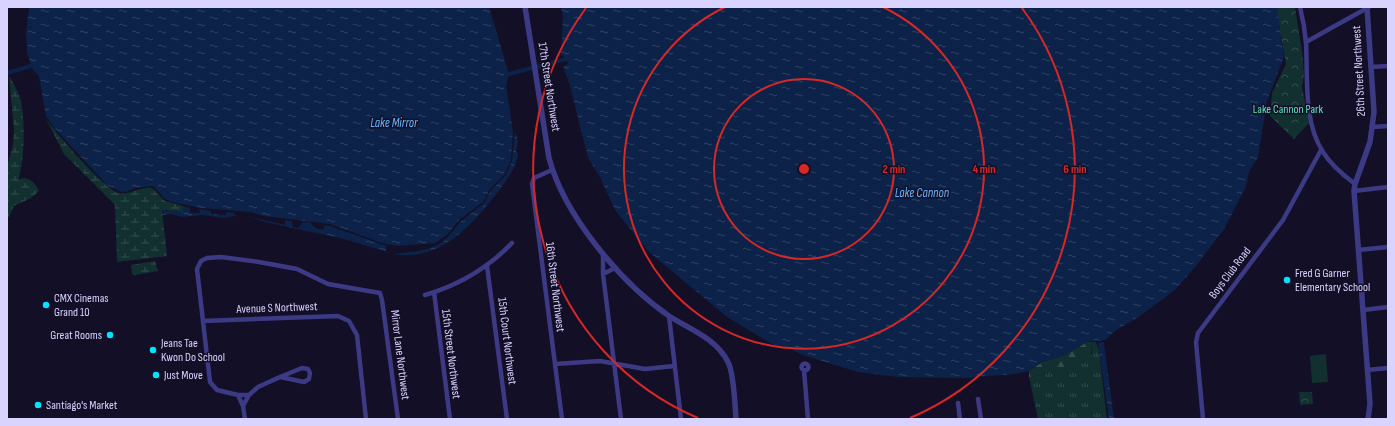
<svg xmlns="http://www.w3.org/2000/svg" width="1395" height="426" font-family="'Sofia Sans Condensed',sans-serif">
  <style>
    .grass { fill: url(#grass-tufts) }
    .forest { fill: url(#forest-firs) }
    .wetland { fill: url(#wetland-marsh) }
    .park { fill: url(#park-crowns) }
    .pitch { fill: #12302f }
    .water { fill: url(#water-ripples) }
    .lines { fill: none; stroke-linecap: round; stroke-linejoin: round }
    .canal { stroke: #0c2248; stroke-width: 4 }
    .minor { stroke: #3d3a85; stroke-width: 4.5 }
    .tertiary { stroke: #3d3a85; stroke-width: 5.5 }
    .ring { fill: none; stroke: #d62828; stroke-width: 2 }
    .poi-dot { fill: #00e5ff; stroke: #130f26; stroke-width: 1.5 }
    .labels { text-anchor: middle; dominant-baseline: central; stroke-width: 3; stroke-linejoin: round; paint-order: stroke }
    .street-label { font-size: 12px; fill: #d9d4ff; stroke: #130f26 }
    .park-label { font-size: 12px; fill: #5fe0c0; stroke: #130f26 }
    .poi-label { font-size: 12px; fill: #d9d4ff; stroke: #130f26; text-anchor: start }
    .water-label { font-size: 13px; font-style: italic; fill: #62b6ff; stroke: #130f26 }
    .centre { fill: #d62828; stroke: #130f26; stroke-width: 2 }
    .ring-label { font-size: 12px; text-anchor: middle; font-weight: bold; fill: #d62828; stroke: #130f26; stroke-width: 3; stroke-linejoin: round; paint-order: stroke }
  </style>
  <defs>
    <pattern id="grass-tufts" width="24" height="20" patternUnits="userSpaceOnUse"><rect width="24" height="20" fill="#12302f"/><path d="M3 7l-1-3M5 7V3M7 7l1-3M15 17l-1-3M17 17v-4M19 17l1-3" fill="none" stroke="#344d4e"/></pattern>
    <pattern id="forest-firs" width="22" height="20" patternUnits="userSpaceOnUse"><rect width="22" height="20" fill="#12302f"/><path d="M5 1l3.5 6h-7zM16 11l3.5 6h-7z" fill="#344d4e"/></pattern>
    <pattern id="wetland-marsh" width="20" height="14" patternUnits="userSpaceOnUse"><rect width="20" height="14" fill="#12302f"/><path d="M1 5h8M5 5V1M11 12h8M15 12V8" fill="none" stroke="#344d4e"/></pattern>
    <pattern id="park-crowns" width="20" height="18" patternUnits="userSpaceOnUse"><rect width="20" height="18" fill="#12302f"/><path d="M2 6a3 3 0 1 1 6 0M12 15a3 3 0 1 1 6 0" fill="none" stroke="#344d4e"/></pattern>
    <pattern id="water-ripples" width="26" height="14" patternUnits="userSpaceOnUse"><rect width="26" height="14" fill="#0c2248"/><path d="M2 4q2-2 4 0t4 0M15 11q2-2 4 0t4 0" fill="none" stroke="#2f4163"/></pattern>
  </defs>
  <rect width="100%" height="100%" fill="#130f26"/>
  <!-- grass -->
  <path class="grass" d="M 1092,342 L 1096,342 L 1099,351 L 1107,419 L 1038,419 L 1029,377 L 1041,375 L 1070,364 L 1085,360 L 1092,354 Z"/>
  <!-- forest -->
  <path class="forest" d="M 1087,342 L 1092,342 L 1091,358 L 1041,375 L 1029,377 L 1029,371 L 1042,362 L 1065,355 Z"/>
  <!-- wetland -->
  <path class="wetland" d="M 9,76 C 13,82 19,93 21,101 C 25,122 25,160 18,180 C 27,175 35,182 39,191 L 31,198 L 14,206 L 9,217 L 7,217 L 7,167 L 13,145 L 14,130 Z
    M 46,119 C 55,132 107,192 119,193 C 131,195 141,186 152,188 L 165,201 L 183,206 L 183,212 L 162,210 L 167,256 L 117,262 L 115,205 L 64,154 Z
    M 155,261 L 158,271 L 135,275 L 132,274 L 131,265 Z"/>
  <!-- park -->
  <path class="park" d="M 1276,7 L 1295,7 L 1302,51 L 1304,74 L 1302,87 L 1309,123 L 1294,139 L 1270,116 L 1272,93 L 1286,64 Z
    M 1299,392 L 1312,392 L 1313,404 L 1300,405 Z"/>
  <!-- pitch -->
  <path class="pitch" d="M 1326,354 L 1328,382 L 1312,383 L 1310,356 Z"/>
  <!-- water -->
  <path class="water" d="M 29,7 L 489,7 L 509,74 L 506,85 L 513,132 L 511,160 L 505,174 L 490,189 L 483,202 L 459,220 L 447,235 L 435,243 L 397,246 L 382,243 L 330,224 L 264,216 L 250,212 L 201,208 L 172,202 L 165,199 L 153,186 L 135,188 L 126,192 L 118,191 L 107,185 L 55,129 L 46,116 L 39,76 L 33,70 L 27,53 L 26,33 Z
    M 561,7 L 1277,7 L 1284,57 L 1267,101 L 1258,157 L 1249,172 L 1246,186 L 1224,229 L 1195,267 L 1174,291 L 1137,318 L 1116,330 L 1105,340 L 1087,342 L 1065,355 L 1042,362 L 1029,371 L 1015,374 L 964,378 L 898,377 L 858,372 L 803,355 L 784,346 L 777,347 L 727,317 L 649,252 L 615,210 L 600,177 L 588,158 L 569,82 L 563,67 L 568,64 L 566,59 L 561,54 L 563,16 Z
    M 515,132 L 518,140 L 516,151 L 518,154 C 516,168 506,181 498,192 C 472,225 440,263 393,254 C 410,252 429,251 443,242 L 442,241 L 448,237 L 460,222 L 484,203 L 491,190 L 506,175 L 512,161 Z
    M 183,206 L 190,208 L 190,213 L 200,213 L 199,209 L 211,211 L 211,214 L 226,215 L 226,212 L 235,213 L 234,215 L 239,215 L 224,218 L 203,215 L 182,217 L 172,214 L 163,215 L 162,210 L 183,212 Z
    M 247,216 L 285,225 L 285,220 L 292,221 L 293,227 L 298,228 L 303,222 L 311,223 C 314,229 318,230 324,229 L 324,225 L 330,226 L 386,246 L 386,251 L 391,253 L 340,238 L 265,222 Z
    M 1104,342 L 1105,351 L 1114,419 L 1109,419 L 1098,343 Z"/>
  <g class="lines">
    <!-- canal -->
    <path class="canal" d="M 7,73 L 31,66
      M 509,74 L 566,59"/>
    <!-- minor -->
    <path class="minor" d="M 1300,7 C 1303,19 1305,31 1306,43 C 1308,78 1303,121 1323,152 C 1331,165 1343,175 1355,184
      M 1306,42 L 1369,7
      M 1371,67 L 1388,66
      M 1372,127 L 1388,126
      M 552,170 L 534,178 L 532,184 L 562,419
      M 1354,191 L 1388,187
      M 1358,250 L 1388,247
      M 603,254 L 603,274 L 621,419
      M 487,266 L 507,419
      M 603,274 L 615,268
      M 434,292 L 450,419
      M 425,295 C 459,285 488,268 512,243
      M 1363,310 L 1388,307
      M 669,316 L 681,419
      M 203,321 L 338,316 L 349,321 L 357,335 L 366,419
      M801.5 367a3.5 3.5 0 1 1 7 0a3.5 3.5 0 1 1-7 0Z
      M 555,364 L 600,361 L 645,369 L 674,366
      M 804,370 L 808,419
      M 1367,370 L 1388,368
      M 238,395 L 249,395 L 258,387 L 280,377 L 302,368 L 308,369 L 310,373 L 309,379 L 304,382 L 280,377
      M 978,399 L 981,419
      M 958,403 L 960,419
      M 243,406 L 249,395
      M 245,419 L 243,406 L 238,395 L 217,390 L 210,382 L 197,269 L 201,261 L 207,258 L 221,257 L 259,262 L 297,269 L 328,284 L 380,293 L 382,300 L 398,419
      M 1203,419 L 1196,342 L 1198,333 L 1283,220 L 1321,150"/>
    <!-- tertiary -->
    <path class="tertiary" d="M 525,7 L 549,158 C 564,215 621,283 669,316 C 689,329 716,338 728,362 C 734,373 735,405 736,419
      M 1367,7 L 1374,112 L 1370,142 L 1355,184 L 1354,191 L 1370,404 L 1368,419"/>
  </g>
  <!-- distance rings -->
  <g class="ring">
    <circle cx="804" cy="169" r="90"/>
    <path d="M883 7A180 180 0 1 1 725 7"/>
    <path d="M698 418A271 271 0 0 1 586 8M1022 8A271 271 0 0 1 910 418"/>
  </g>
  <!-- markers -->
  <g class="poi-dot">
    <circle cx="1287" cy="280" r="4"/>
    <circle cx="46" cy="305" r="4"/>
    <circle cx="110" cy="335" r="4"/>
    <circle cx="153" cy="350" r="4"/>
    <circle cx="156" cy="375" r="4"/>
    <circle cx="38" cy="405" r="4"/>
  </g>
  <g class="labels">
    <!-- street labels -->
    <g class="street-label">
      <text transform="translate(1359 71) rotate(-93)">26th Street Northwest</text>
      <text transform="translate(549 87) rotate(81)">17th Street Northwest</text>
      <text transform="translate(1230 273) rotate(-53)">Boys Club Road</text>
      <text transform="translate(555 287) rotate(83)">16th Street Northwest</text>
      <text transform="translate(277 308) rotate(-2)">Avenue S Northwest</text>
      <text transform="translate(507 341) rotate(83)">15th Court Northwest</text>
      <text transform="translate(451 354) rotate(83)">15th Street Northwest</text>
      <text transform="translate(400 355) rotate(83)">Mirror Lane Northwest</text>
    </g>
    <!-- park labels -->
    <g class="park-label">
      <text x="1288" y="109">Lake Cannon Park</text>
    </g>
    <!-- poi labels -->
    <g class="poi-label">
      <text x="1295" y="273">Fred G Garner<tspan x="1295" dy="14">Elementary School</tspan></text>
      <text x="54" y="298">CMX Cinemas<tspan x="54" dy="14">Grand 10</tspan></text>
      <text x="102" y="335" text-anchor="end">Great Rooms</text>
      <text x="161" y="343">Jeans Tae<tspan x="161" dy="14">Kwon Do School</tspan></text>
      <text x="164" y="375">Just Move</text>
      <text x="46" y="405">Santiago's Market</text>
    </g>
    <!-- water labels -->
    <g class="water-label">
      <text x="394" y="123">Lake Mirror</text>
      <text x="922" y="193">Lake Cannon</text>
    </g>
  </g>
  <circle cx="804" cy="169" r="6" class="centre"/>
  <g class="ring-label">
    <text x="894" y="173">2 min</text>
    <text x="984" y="173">4 min</text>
    <text x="1075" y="173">6 min</text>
  </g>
  <!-- border -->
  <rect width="1395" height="426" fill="none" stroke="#d9d4ff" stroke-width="16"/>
</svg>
